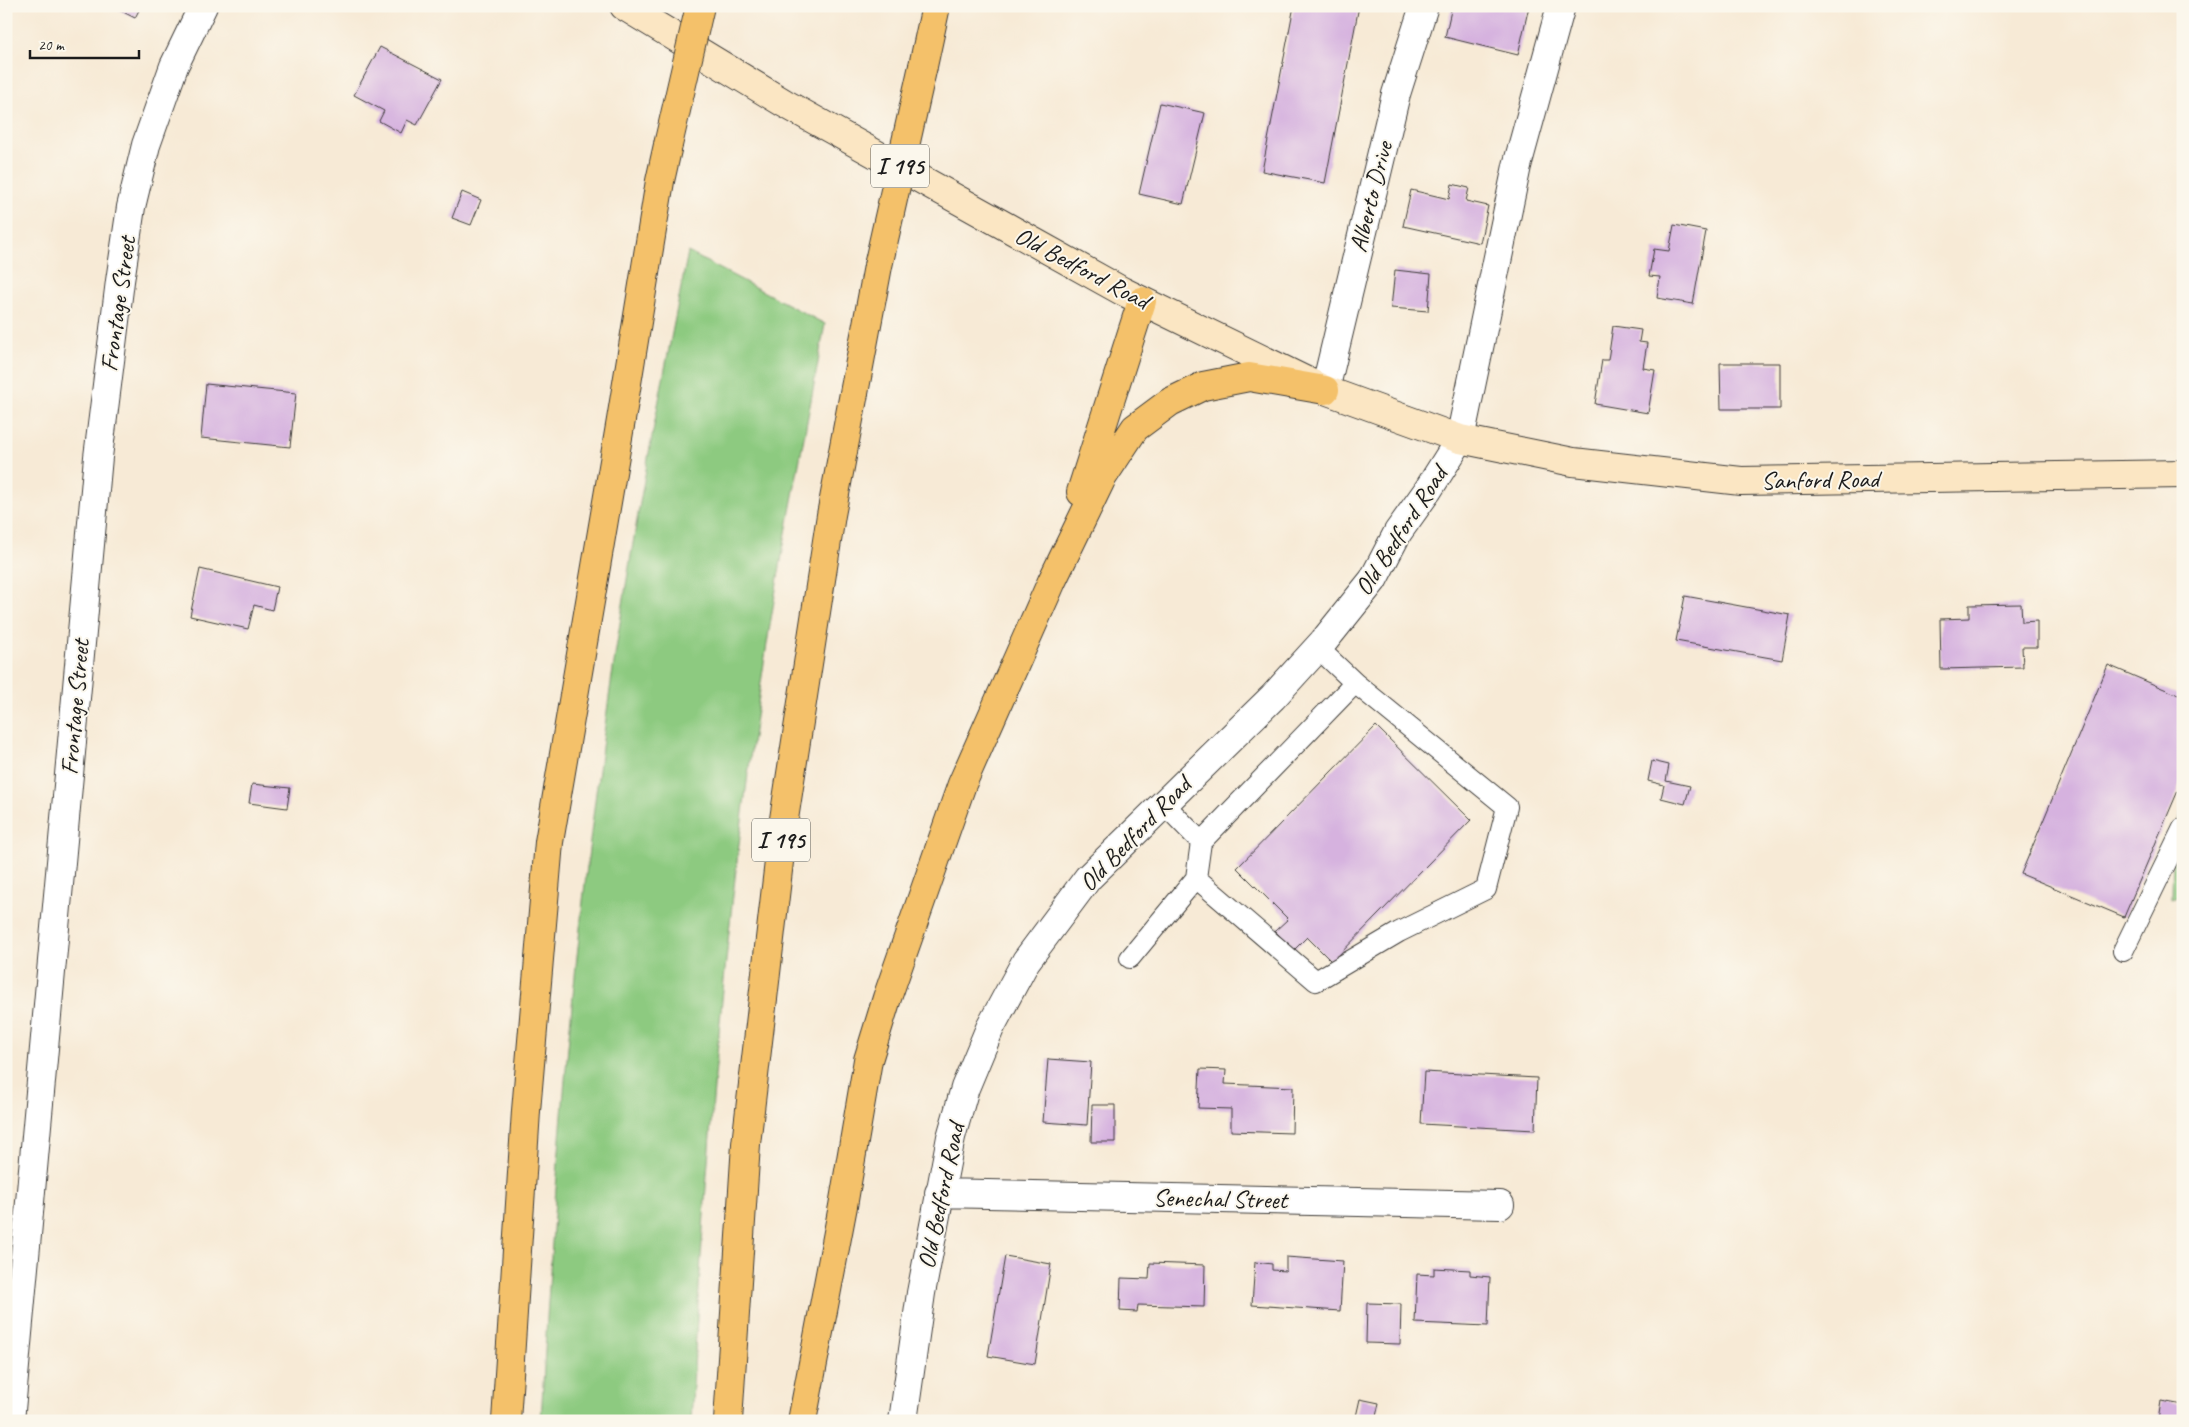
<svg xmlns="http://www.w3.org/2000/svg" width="2189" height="1427" font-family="Caveat,sans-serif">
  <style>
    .green { fill: #8dca80; stroke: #54734e }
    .building { fill: #d6b2df }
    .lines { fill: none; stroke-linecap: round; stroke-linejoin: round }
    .lane-casing { stroke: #3d3b38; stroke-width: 22 }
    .street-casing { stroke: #3d3b38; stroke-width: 30 }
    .secondary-casing { stroke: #3d3b38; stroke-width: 30 }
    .highway-casing { stroke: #3d3b38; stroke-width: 30 }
    .lane { stroke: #fff; stroke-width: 20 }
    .street { stroke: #fff; stroke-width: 28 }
    .secondary { stroke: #fbe6c3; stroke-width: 28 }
    .highway { stroke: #f4c16a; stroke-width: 28 }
    .highway-bridge-casing { stroke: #3d3b38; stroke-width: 30; stroke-linecap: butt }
    .highway-bridge { stroke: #f4c16a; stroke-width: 28 }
    .labels { text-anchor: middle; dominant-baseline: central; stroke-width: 4; stroke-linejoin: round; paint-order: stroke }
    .shield { fill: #fbf7ec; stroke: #5f5e5a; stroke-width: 1 }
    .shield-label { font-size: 24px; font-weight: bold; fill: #1c1c1c }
    .street-label { font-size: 25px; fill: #1c1c1c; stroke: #fbf7ec }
  </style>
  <rect width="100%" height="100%" fill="#fbf7ec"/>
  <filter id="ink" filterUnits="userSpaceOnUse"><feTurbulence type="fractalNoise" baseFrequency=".02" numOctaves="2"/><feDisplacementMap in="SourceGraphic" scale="10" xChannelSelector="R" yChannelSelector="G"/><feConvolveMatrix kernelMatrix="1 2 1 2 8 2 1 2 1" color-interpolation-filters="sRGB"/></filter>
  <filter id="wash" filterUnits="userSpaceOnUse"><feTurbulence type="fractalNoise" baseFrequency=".0096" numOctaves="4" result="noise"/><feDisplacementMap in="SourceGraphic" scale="20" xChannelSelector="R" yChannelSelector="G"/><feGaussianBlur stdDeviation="1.12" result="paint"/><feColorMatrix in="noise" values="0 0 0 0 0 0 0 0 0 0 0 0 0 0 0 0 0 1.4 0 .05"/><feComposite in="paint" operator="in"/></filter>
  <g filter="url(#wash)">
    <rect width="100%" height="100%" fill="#f7ead6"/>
    <!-- green -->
    <path class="green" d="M 688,252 L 825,324 C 805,437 781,550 764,663 C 725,914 705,1168 691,1421 L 541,1421 C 557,1119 586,811 638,514 C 653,426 671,339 688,252 Z
      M 2183,809 L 2183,896 L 2172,899 L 2173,841 Z"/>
    <g id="blocks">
      <!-- building -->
      <path class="building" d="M 111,6 L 141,6 L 135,18 Z
        M 1294,6 L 1359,6 L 1325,183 L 1262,171 Z
        M 1452,6 L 1529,6 L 1518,55 L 1445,37 Z
        M 380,47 L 442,79 L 417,125 L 407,120 L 401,133 L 379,121 L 384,111 L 354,95 Z
        M 1160,103 L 1205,113 L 1183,204 L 1139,194 Z
        M 1452,184 L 1469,188 L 1466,201 L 1488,206 L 1480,243 L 1403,226 L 1411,190 L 1449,199 Z
        M 462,192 L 481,200 L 471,225 L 452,218 Z
        M 1674,225 L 1706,231 L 1693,304 L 1657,298 L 1660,277 L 1649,276 L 1654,249 L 1669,251 Z
        M 1395,270 L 1431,274 L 1428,311 L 1391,308 Z
        M 1613,326 L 1641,330 L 1639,342 L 1647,343 L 1643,368 L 1655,370 L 1648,413 L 1595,404 L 1602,360 L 1608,360 Z
        M 1720,363 L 1780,363 L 1780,409 L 1721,409 Z
        M 206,384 L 296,393 L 290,447 L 201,438 Z
        M 200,569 L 277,587 L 272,610 L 254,605 L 248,629 L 190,616 Z
        M 1685,596 L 1790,615 L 1782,660 L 1676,641 Z
        M 2021,604 L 2022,622 L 2037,621 L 2037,647 L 2022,647 L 2023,667 L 1941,669 L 1940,619 L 1969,618 L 1969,605 Z
        M 2108,665 L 2183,697 L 2183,779 L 2124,917 L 2021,874 Z
        M 1376,726 L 1471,820 L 1332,962 L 1307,937 L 1294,950 L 1275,931 L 1288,919 L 1237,868 Z
        M 1652,761 L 1669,765 L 1666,781 L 1690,786 L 1685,804 L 1661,798 L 1664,785 L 1648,781 Z
        M 252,784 L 290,788 L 287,808 L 249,803 Z
        M 1048,1059 L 1091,1062 L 1087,1125 L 1043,1122 Z
        M 1200,1069 L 1226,1070 L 1225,1084 L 1293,1087 L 1292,1133 L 1231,1131 L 1231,1109 L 1198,1108 Z
        M 1424,1072 L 1537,1078 L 1535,1130 L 1421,1124 Z
        M 1092,1105 L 1115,1105 L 1115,1142 L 1091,1142 Z
        M 1005,1256 L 1051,1264 L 1035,1364 L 988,1356 Z
        M 1286,1257 L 1343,1261 L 1340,1311 L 1252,1305 L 1255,1262 L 1272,1264 L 1272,1270 L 1286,1271 Z
        M 1150,1263 L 1205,1265 L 1204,1307 L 1138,1305 L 1137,1312 L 1120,1311 L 1121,1278 L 1149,1279 Z
        M 1434,1268 L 1470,1270 L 1470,1275 L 1490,1277 L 1488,1326 L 1415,1323 L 1417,1274 L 1434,1275 Z
        M 1367,1303 L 1401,1304 L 1400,1344 L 1366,1343 Z
        M 1360,1399 L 1379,1403 L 1375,1421 L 1355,1421 Z
        M 2161,1401 L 2183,1405 L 2183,1421 L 2158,1421 Z"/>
    </g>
  </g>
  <g filter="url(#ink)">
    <use href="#blocks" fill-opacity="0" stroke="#3d3b38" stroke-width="1"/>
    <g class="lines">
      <defs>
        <path id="lane" d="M 1164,804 L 1201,842 L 1355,683 L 1318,648
          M 1201,842 L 1196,878 L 1316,981 L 1399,932 L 1486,889 L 1507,807 L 1355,683
          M 2123,951 L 2183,828
          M 1130,958 L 1196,878"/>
        <path id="street" d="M 1325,390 L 1396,94 L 1424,6
          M 939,1193 L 1500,1205
          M 10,1421 L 98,457 L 120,281 L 131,207 L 146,145 L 174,66 L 203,6
          M 903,1421 L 921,1293 L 951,1137 L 965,1088 L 990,1028 L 1026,961 L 1088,878 L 1273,697 L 1324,641 L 1373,580 L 1398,532 L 1428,490 L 1460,439 L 1517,166 L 1561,6"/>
        <path id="secondary" d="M 624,6 L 784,103 L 1122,291 L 1325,390 L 1460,439 L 1573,462 L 1741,481 L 2183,474"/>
        <path id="highway" d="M 923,66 L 936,6
          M 1081,492 L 1142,301
          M 506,1421 L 526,1111 L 549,842 L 621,420 L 660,181 L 668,145
          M 728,1421 L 746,1144 L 784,819 L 831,515 L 878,266
          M 802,1421 L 843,1206 L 868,1060 L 887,998 L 962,784 L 1052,581 L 1102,478 L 1135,428 L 1170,402 L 1203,386 L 1249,377 L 1325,390"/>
      </defs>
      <!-- lane casing -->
      <use href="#lane" class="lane-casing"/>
      <!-- street casing -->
      <use href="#street" class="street-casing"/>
      <!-- secondary casing -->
      <use href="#secondary" class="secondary-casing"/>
      <!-- highway casing -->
      <use href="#highway" class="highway-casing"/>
      <!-- lane -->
      <use href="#lane" class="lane"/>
      <!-- street -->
      <use href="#street" class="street"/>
      <!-- secondary -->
      <use href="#secondary" class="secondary"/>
      <!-- highway -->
      <use href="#highway" class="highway"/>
      <defs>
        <path id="highway-bridge" d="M 668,145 L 700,6
          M 878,266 L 923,66"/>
      </defs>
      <!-- highway-bridge casing -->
      <use href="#highway-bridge" class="highway-bridge-casing"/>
      <!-- highway-bridge -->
      <use href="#highway-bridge" class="highway-bridge"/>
    </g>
  </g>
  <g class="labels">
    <!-- shield labels -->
    <g class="shield">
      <rect x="871" y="144.5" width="58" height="43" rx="4"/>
      <rect x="752" y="818.5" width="58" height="43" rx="4"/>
    </g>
    <g class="shield-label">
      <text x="900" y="166">I 195</text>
      <text x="781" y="840">I 195</text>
    </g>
    <!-- street labels -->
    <g class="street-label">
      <text transform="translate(1371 197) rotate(-76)">Alberto Drive</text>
      <text transform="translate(1082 268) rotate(28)">Old Bedford Road</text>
      <text transform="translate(118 304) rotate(-82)">Frontage Street</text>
      <text transform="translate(1820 480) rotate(-1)">Sanford Road</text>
      <text transform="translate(1401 531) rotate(-57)">Old Bedford Road</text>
      <text transform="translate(75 707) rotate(-85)">Frontage Street</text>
      <text transform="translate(1135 834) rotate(-46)">Old Bedford Road</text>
      <text transform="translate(941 1196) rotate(-78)">Old Bedford Road</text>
      <text transform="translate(1220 1199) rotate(1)">Senechal Street</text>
    </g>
  </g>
  <!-- margin -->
  <rect width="2189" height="1427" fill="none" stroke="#fbf7ec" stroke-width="25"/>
  <!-- scale -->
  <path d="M30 50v8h109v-8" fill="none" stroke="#1c1c1c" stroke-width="2.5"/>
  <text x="38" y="50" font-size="15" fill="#1c1c1c" stroke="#fbf7ec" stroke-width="4" paint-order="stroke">20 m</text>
</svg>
